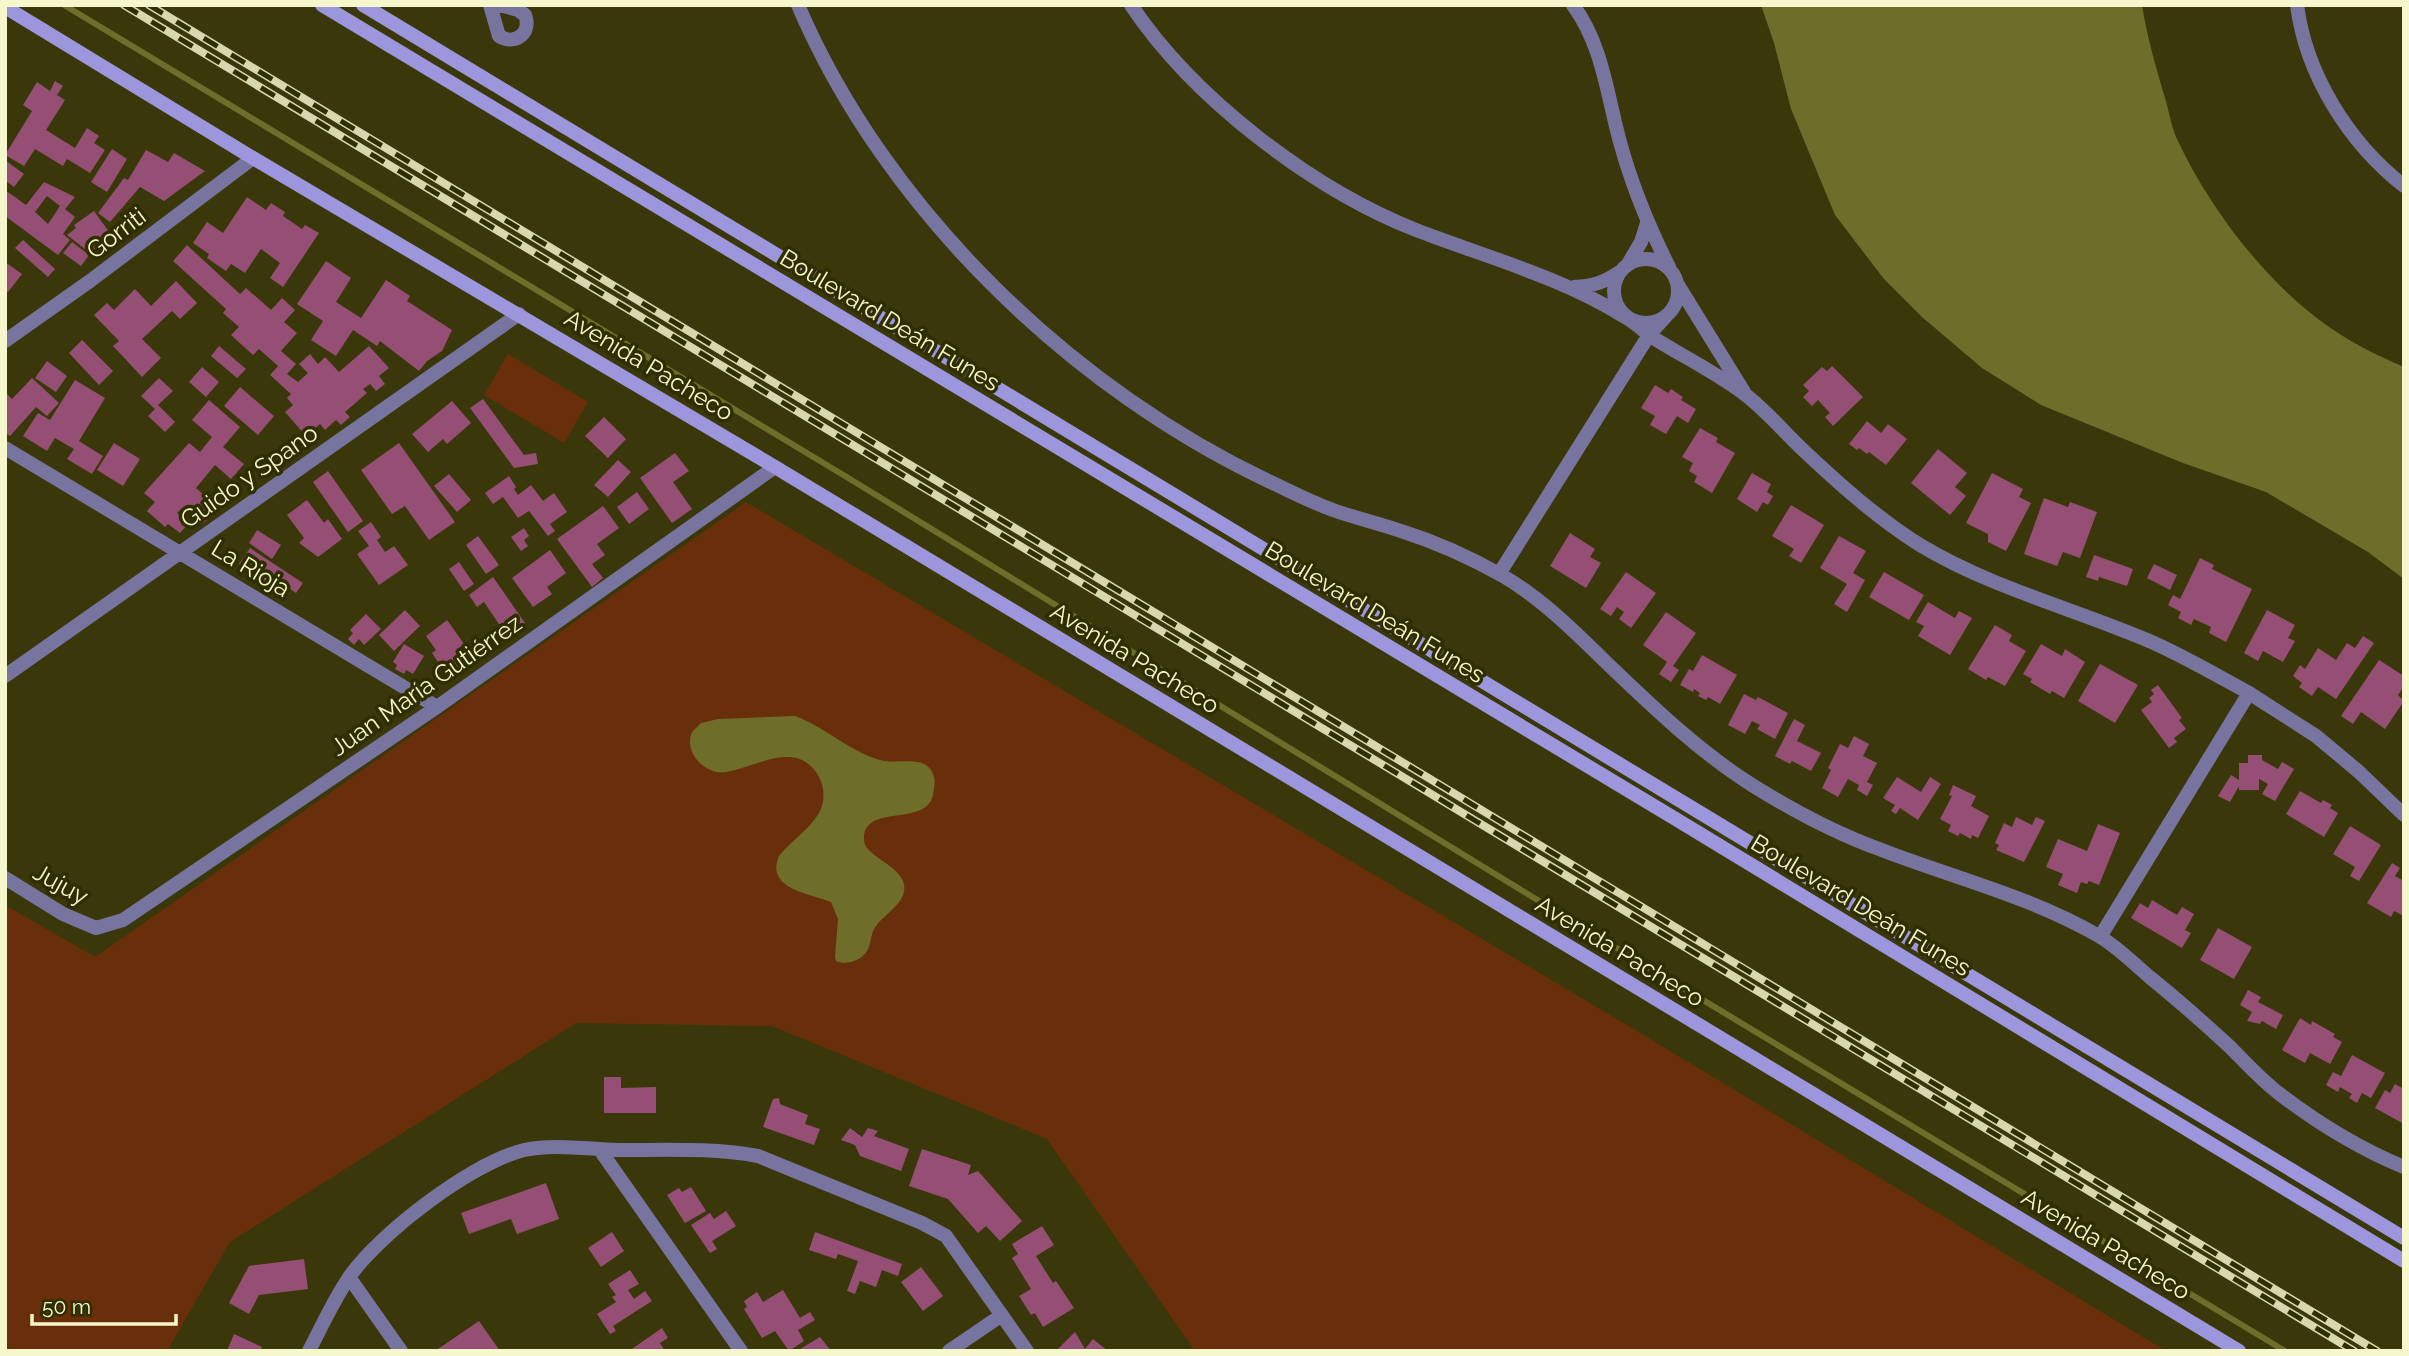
<svg xmlns="http://www.w3.org/2000/svg" width="2409" height="1356" font-family="Raleway,sans-serif">
  <style>
    .green { fill: #692f0a }
    .water { fill: #6f6d2a }
    .lines { fill: none; stroke-linecap: round; stroke-linejoin: round }
    .stream { stroke: #6f6d2a; stroke-width: 6 }
    .building { fill: #954e74; fill-rule: evenodd }
    .street { stroke: #7874a0; stroke-width: 14 }
    .secondary { stroke: #9c96dc; stroke-width: 14 }
    .rail-casing { stroke: #d8d8ae; stroke-width: 8 }
    .rail { stroke: #2f2e00; stroke-width: 5; stroke-dasharray: 16; stroke-linecap: butt }
    .labels { text-anchor: middle; dominant-baseline: central; stroke-width: 7; stroke-linejoin: round; paint-order: stroke }
    .street-label { font-size: 24px; fill: #f7f7ce; stroke: #2f2e00 }
  </style>
  <rect width="100%" height="100%" fill="#3a380a"/>
  <!-- green -->
  <path class="green" d="M 508,354 L 588,402 L 564,443 L 484,395 Z
    M 746,502 L 1627,1025 L 2166,1351 L 1195,1351 L 1047,1139 L 772,1026 L 576,1023 L 230,1242 L 167,1351 L 5,1351 L 5,905 L 95,957 Z"/>
  <!-- water -->
  <path class="water" d="M 1761,5 L 2142,5 C 2147,37 2156,67 2165,98 C 2169,111 2171,126 2177,139 C 2209,208 2266,283 2329,327 C 2352,343 2378,356 2404,367 L 2404,579 L 2368,552 L 2266,492 L 2183,463 L 2041,405 L 1982,368 L 1922,317 L 1884,279 L 1835,215 L 1791,109 L 1774,43 Z
    M 795,716 C 825,727 849,751 880,760 C 897,765 926,754 933,774 C 936,781 934,789 933,795 C 926,828 863,802 864,840 C 864,855 895,863 903,881 C 911,902 882,914 874,929 C 871,935 871,943 868,949 C 863,960 847,966 836,961 L 835,957 L 838,919 L 831,902 C 809,893 765,889 779,856 C 791,841 809,830 819,813 C 825,802 825,788 819,777 C 798,739 758,766 727,772 C 706,776 683,753 692,732 L 701,723 L 718,719 Z"/>
  <g class="lines">
    <!-- stream -->
    <path class="stream" d="M 64,5 L 845,476 L 1567,918 L 2285,1351"/>
  </g>
  <!-- building -->
  <path class="building" d="M 55,81 L 63,86 L 57,95 L 65,100 L 46,130 L 75,148 L 87,128 L 99,136 L 94,143 L 105,150 L 90,173 L 67,159 L 63,166 L 35,149 L 24,166 L 5,155 L 32,111 L 23,105 L 37,82 L 50,91 Z
    M 112,149 L 127,159 L 107,192 L 91,182 Z
    M 146,150 L 168,162 L 174,153 L 205,171 L 164,201 L 140,187 L 110,222 L 98,213 L 124,178 L 128,180 Z
    M 5,160 L 24,174 L 14,187 L 5,180 Z
    M 44,182 L 75,197 L 65,209 L 75,217 L 63,234 L 70,240 L 58,255 L 5,216 L 5,190 L 26,205 ZM 47,196 L 60,206 L 48,224 L 35,212 Z
    M 247,197 L 266,210 L 271,203 L 285,212 L 283,216 L 302,229 L 305,225 L 319,233 L 283,287 L 270,278 L 280,263 L 261,249 L 245,273 L 231,264 L 226,271 L 207,258 L 209,254 L 193,243 L 207,222 L 223,233 Z
    M 94,211 L 112,236 L 90,253 L 67,235 L 76,228 L 74,225 Z
    M 23,240 L 55,269 L 48,277 L 15,248 Z
    M 72,242 L 89,255 L 81,266 L 63,253 Z
    M 187,245 L 240,294 L 246,288 L 271,310 L 282,298 L 295,310 L 284,322 L 297,333 L 281,351 L 296,364 L 287,374 L 298,382 L 308,373 L 299,364 L 310,354 L 318,364 L 325,357 L 339,372 L 369,346 L 389,368 L 379,376 L 385,384 L 376,391 L 370,384 L 363,389 L 367,393 L 345,412 L 350,417 L 341,425 L 336,420 L 325,430 L 320,424 L 306,436 L 285,412 L 293,405 L 287,398 L 291,394 L 270,375 L 278,366 L 259,349 L 253,355 L 231,335 L 239,327 L 223,313 L 226,309 L 173,261 Z
    M 326,261 L 351,278 L 336,302 L 361,318 L 386,280 L 410,296 L 407,301 L 452,330 L 442,351 L 427,361 L 419,371 L 380,341 L 377,346 L 353,330 L 336,356 L 311,340 L 323,321 L 297,304 Z
    M 5,262 L 22,274 L 8,292 L 5,290 Z
    M 176,281 L 197,303 L 180,319 L 172,311 L 142,339 L 161,358 L 142,377 L 113,346 L 119,341 L 94,315 L 107,303 L 114,310 L 135,289 L 151,306 Z
    M 82,340 L 113,371 L 99,385 L 69,353 Z
    M 219,346 L 246,369 L 237,378 L 211,356 Z
    M 47,361 L 67,376 L 56,392 L 35,378 Z
    M 1832,366 L 1863,397 L 1833,426 L 1825,417 L 1830,413 L 1818,400 L 1812,406 L 1803,397 L 1809,391 L 1803,385 L 1822,367 L 1827,371 Z
    M 202,367 L 219,382 L 206,397 L 189,382 Z
    M 32,378 L 59,403 L 47,416 L 36,407 L 10,436 L 5,433 L 5,392 L 12,399 Z
    M 159,378 L 173,391 L 158,405 L 175,422 L 165,432 L 148,416 L 155,409 L 141,396 Z
    M 75,380 L 105,398 L 79,441 L 103,456 L 92,474 L 67,459 L 74,449 L 55,438 L 47,451 L 23,436 L 38,413 L 50,420 Z
    M 1655,385 L 1668,393 L 1671,389 L 1683,397 L 1681,400 L 1696,409 L 1688,423 L 1677,416 L 1666,434 L 1650,425 L 1655,416 L 1641,408 Z
    M 240,387 L 274,416 L 258,435 L 224,406 Z
    M 483,399 L 524,455 L 536,453 L 538,464 L 514,468 L 470,408 Z
    M 209,400 L 240,427 L 223,447 L 244,464 L 231,479 L 215,465 L 196,488 L 216,506 L 207,511 L 211,517 L 202,524 L 197,517 L 194,518 L 182,508 L 177,513 L 189,523 L 180,533 L 168,524 L 165,527 L 147,511 L 155,502 L 144,493 L 189,443 L 200,452 L 212,437 L 192,420 Z
    M 452,401 L 471,423 L 447,444 L 443,439 L 428,452 L 412,434 Z
    M 604,417 L 626,439 L 608,458 L 585,436 Z
    M 1867,421 L 1881,433 L 1888,424 L 1907,439 L 1886,465 L 1869,452 L 1867,454 L 1859,448 L 1857,450 L 1849,444 Z
    M 1700,428 L 1718,438 L 1716,442 L 1735,453 L 1712,493 L 1694,482 L 1697,476 L 1689,471 L 1693,463 L 1682,457 Z
    M 114,443 L 140,459 L 123,486 L 97,470 Z
    M 399,443 L 455,522 L 429,540 L 405,506 L 392,514 L 361,470 Z
    M 1938,449 L 1967,473 L 1955,487 L 1966,496 L 1950,515 L 1911,483 Z
    M 675,453 L 689,471 L 673,482 L 692,509 L 672,523 L 640,478 Z
    M 618,460 L 631,472 L 608,497 L 594,485 Z
    M 328,471 L 363,521 L 348,532 L 313,482 Z
    M 1752,473 L 1771,484 L 1767,492 L 1773,496 L 1768,505 L 1763,502 L 1757,512 L 1737,499 Z
    M 1992,473 L 2023,489 L 2019,497 L 2031,503 L 2006,551 L 1988,542 L 1988,534 L 1966,523 Z
    M 449,474 L 471,500 L 457,512 L 434,486 Z
    M 509,476 L 516,487 L 514,489 L 518,495 L 531,485 L 543,501 L 554,493 L 567,512 L 550,524 L 555,531 L 548,536 L 529,511 L 518,518 L 503,497 L 493,504 L 485,493 Z
    M 637,492 L 649,509 L 629,524 L 617,507 Z
    M 2044,498 L 2068,507 L 2070,502 L 2097,512 L 2080,558 L 2063,552 L 2057,566 L 2024,554 Z
    M 307,500 L 324,523 L 328,519 L 342,539 L 318,557 L 299,543 L 304,538 L 287,515 Z
    M 1791,505 L 1824,525 L 1801,563 L 1789,556 L 1794,549 L 1772,536 Z
    M 603,506 L 619,528 L 597,544 L 605,555 L 592,564 L 603,578 L 592,587 L 557,539 Z
    M 371,522 L 381,537 L 377,540 L 385,552 L 394,546 L 408,565 L 379,585 L 357,554 L 369,546 L 358,531 Z
    M 524,528 L 529,536 L 524,540 L 528,546 L 521,551 L 511,537 Z
    M 257,530 L 281,545 L 272,559 L 249,543 Z
    M 1570,533 L 1595,549 L 1590,557 L 1601,563 L 1586,588 L 1550,566 Z
    M 478,536 L 499,565 L 486,574 L 466,545 Z
    M 1839,536 L 1866,551 L 1853,573 L 1865,580 L 1847,612 L 1834,604 L 1847,584 L 1820,568 Z
    M 250,548 L 303,583 L 296,593 L 279,581 L 271,592 L 252,579 L 255,575 L 239,564 Z
    M 550,550 L 566,573 L 547,587 L 552,594 L 533,607 L 512,578 Z
    M 2094,555 L 2133,569 L 2127,586 L 2099,577 L 2098,581 L 2086,577 Z
    M 2200,558 L 2214,565 L 2212,569 L 2252,589 L 2226,642 L 2209,633 L 2211,627 L 2194,619 L 2191,625 L 2178,618 L 2181,612 L 2168,605 L 2173,595 L 2180,599 Z
    M 459,562 L 474,584 L 464,591 L 449,569 Z
    M 2154,564 L 2177,575 L 2170,590 L 2147,578 Z
    M 1626,572 L 1656,593 L 1631,628 L 1619,619 L 1624,612 L 1617,607 L 1611,616 L 1600,609 Z
    M 1884,572 L 1924,595 L 1909,620 L 1869,597 Z
    M 493,577 L 525,623 L 507,636 L 484,602 L 477,607 L 469,595 Z
    M 1928,602 L 1955,618 L 1959,611 L 1972,618 L 1950,655 L 1918,636 L 1924,626 L 1916,622 Z
    M 405,610 L 420,626 L 394,651 L 379,635 Z
    M 2267,610 L 2295,625 L 2288,638 L 2295,641 L 2283,662 L 2263,651 L 2258,661 L 2244,653 Z
    M 1666,612 L 1696,633 L 1673,666 L 1679,670 L 1671,682 L 1659,674 L 1667,662 L 1643,645 Z
    M 366,614 L 381,629 L 364,645 L 359,639 L 354,645 L 348,639 L 353,633 L 350,630 Z
    M 447,620 L 474,658 L 452,673 L 449,668 L 444,671 L 432,653 L 436,650 L 426,636 Z
    M 1995,625 L 2012,635 L 2009,641 L 2026,651 L 2005,686 L 1988,677 L 1986,680 L 1968,669 Z
    M 2363,636 L 2374,643 L 2336,699 L 2318,687 L 2312,696 L 2299,687 L 2302,683 L 2293,676 L 2300,665 L 2305,669 L 2318,648 L 2336,660 L 2347,643 L 2355,648 Z
    M 404,644 L 424,656 L 413,674 L 406,670 L 404,674 L 395,669 L 397,665 L 393,662 Z
    M 2041,644 L 2062,656 L 2065,649 L 2085,662 L 2064,698 L 2052,691 L 2050,694 L 2030,682 L 2032,679 L 2023,674 Z
    M 1702,655 L 1737,675 L 1720,704 L 1708,697 L 1706,700 L 1698,696 L 1700,693 L 1694,689 L 1693,692 L 1680,685 L 1689,669 L 1693,671 Z
    M 2379,660 L 2404,676 L 2404,686 L 2398,695 L 2404,701 L 2385,729 L 2361,712 L 2353,724 L 2341,716 Z
    M 2100,664 L 2138,685 L 2115,723 L 2078,701 Z
    M 2158,685 L 2182,718 L 2179,720 L 2186,729 L 2174,738 L 2177,742 L 2169,748 L 2141,710 L 2152,702 L 2149,698 L 2154,694 L 2151,690 Z
    M 1744,694 L 1756,700 L 1758,697 L 1788,713 L 1775,739 L 1757,729 L 1760,725 L 1752,721 L 1745,734 L 1728,725 Z
    M 1794,719 L 1805,725 L 1797,741 L 1821,753 L 1811,771 L 1792,761 L 1790,764 L 1775,756 Z
    M 1854,736 L 1869,744 L 1863,756 L 1877,763 L 1867,782 L 1873,785 L 1867,796 L 1857,790 L 1859,785 L 1848,779 L 1838,797 L 1822,788 L 1831,770 L 1828,768 L 1840,744 L 1848,748 Z
    M 2248,755 L 2262,755 L 2262,760 L 2278,769 L 2282,762 L 2294,769 L 2275,801 L 2262,794 L 2268,784 L 2259,779 L 2259,790 L 2239,790 L 2239,786 L 2230,802 L 2218,796 L 2231,775 L 2239,780 L 2239,763 L 2248,763 Z
    M 1897,777 L 1921,792 L 1930,777 L 1941,784 L 1918,820 L 1900,808 L 1896,814 L 1891,811 L 1895,805 L 1883,798 Z
    M 1953,785 L 1976,796 L 1971,806 L 1989,816 L 1978,838 L 1972,835 L 1971,839 L 1960,833 L 1958,836 L 1948,831 L 1951,825 L 1940,819 L 1952,796 L 1949,795 Z
    M 2300,791 L 2321,803 L 2323,800 L 2332,805 L 2330,808 L 2338,813 L 2324,837 L 2286,814 Z
    M 2016,817 L 2032,825 L 2036,817 L 2045,821 L 2024,862 L 1996,850 L 1999,845 L 1995,843 L 2004,823 L 2012,827 Z
    M 2098,824 L 2120,833 L 2099,885 L 2089,881 L 2087,884 L 2081,882 L 2077,893 L 2058,885 L 2063,874 L 2046,867 L 2058,839 L 2087,851 Z
    M 2350,826 L 2381,845 L 2359,881 L 2350,876 L 2355,867 L 2333,854 Z
    M 2392,863 L 2400,868 L 2395,876 L 2404,881 L 2404,916 L 2394,911 L 2391,917 L 2367,903 Z
    M 2152,900 L 2177,915 L 2182,907 L 2194,914 L 2185,930 L 2191,933 L 2182,948 L 2131,918 L 2140,903 L 2148,908 Z
    M 2218,928 L 2252,947 L 2234,979 L 2200,960 Z
    M 2248,990 L 2261,997 L 2258,1002 L 2283,1015 L 2276,1029 L 2262,1021 L 2260,1024 L 2247,1021 L 2252,1012 L 2240,1005 Z
    M 2300,1018 L 2311,1025 L 2312,1021 L 2335,1034 L 2333,1037 L 2342,1042 L 2330,1064 L 2310,1053 L 2305,1063 L 2282,1050 Z
    M 2352,1055 L 2385,1073 L 2371,1098 L 2362,1093 L 2357,1103 L 2349,1098 L 2352,1094 L 2340,1087 L 2338,1092 L 2326,1085 L 2333,1072 L 2341,1076 Z
    M 604,1077 L 621,1077 L 621,1088 L 656,1087 L 656,1113 L 604,1113 Z
    M 2395,1084 L 2404,1089 L 2404,1124 L 2375,1108 L 2385,1090 L 2390,1093 Z
    M 779,1098 L 780,1104 L 808,1115 L 805,1124 L 820,1129 L 814,1145 L 763,1127 L 773,1099 Z
    M 850,1128 L 862,1137 L 868,1128 L 878,1131 L 874,1136 L 909,1149 L 901,1171 L 860,1156 L 855,1145 L 841,1140 Z
    M 922,1149 L 971,1165 L 968,1175 L 978,1171 L 1022,1221 L 1000,1241 L 986,1226 L 978,1233 L 948,1199 L 909,1186 Z
    M 546,1183 L 559,1219 L 517,1234 L 511,1219 L 469,1234 L 461,1213 Z
    M 691,1187 L 706,1211 L 685,1223 L 667,1195 L 679,1188 L 682,1192 Z
    M 726,1211 L 736,1226 L 712,1241 L 717,1249 L 710,1253 L 691,1225 L 710,1213 L 714,1219 Z
    M 1042,1226 L 1054,1245 L 1036,1256 L 1053,1283 L 1056,1281 L 1074,1308 L 1043,1327 L 1035,1313 L 1031,1315 L 1019,1296 L 1031,1289 L 1012,1258 L 1018,1254 L 1012,1244 Z
    M 612,1232 L 624,1251 L 601,1267 L 588,1248 Z
    M 815,1232 L 902,1264 L 898,1276 L 882,1270 L 876,1287 L 860,1281 L 855,1294 L 847,1291 L 858,1261 L 838,1254 L 836,1259 L 809,1250 Z
    M 304,1259 L 308,1289 L 259,1295 L 249,1314 L 229,1303 L 249,1266 Z
    M 921,1267 L 943,1296 L 923,1311 L 901,1282 Z
    M 630,1270 L 639,1284 L 628,1290 L 634,1299 L 645,1291 L 652,1301 L 613,1326 L 616,1331 L 610,1334 L 597,1314 L 616,1302 L 612,1297 L 616,1295 L 608,1284 Z
    M 783,1290 L 800,1318 L 810,1312 L 815,1320 L 798,1330 L 804,1341 L 789,1351 L 775,1331 L 762,1338 L 744,1309 L 747,1307 L 744,1301 L 757,1292 L 763,1302 Z
    M 479,1321 L 500,1351 L 435,1351 Z
    M 662,1328 L 668,1338 L 660,1343 L 665,1351 L 629,1351 Z
    M 1075,1332 L 1085,1349 L 1093,1339 L 1108,1351 L 1056,1351 Z
    M 234,1334 L 262,1347 L 260,1351 L 227,1351 Z
    M 820,1337 L 831,1351 L 797,1351 Z"/>
  <g class="lines">
    <!-- street -->
    <path class="street" d="M 490,5 L 499,36 C 515,46 532,33 525,15 L 518,10 L 500,5
      M 798,5 C 886,211 1075,392 1277,485 C 1295,494 1314,503 1333,510 C 1355,518 1378,523 1401,531 C 1436,542 1471,558 1503,576 C 1544,600 1578,635 1612,668 C 1656,710 1700,752 1752,785 C 1792,810 1835,833 1879,849 C 1951,877 2029,896 2097,935 C 2117,946 2135,965 2152,979 C 2179,1001 2204,1023 2229,1046 C 2246,1063 2262,1081 2281,1095 C 2318,1123 2360,1149 2404,1167
      M 1131,5 C 1193,98 1312,189 1416,230 C 1486,257 1561,277 1625,317 C 1635,322 1643,331 1652,337 C 1682,356 1715,372 1743,393 C 1764,408 1782,430 1801,448 C 1838,483 1877,518 1920,545 C 1993,589 2076,609 2154,643 C 2187,658 2218,676 2249,693
      M 1573,5 C 1603,46 1607,95 1620,142 C 1632,186 1649,227 1669,267
      M 2297,5 C 2306,75 2349,143 2404,186
      M1614 291a32 32 0 1 1 64 0a32 32 0 1 1-64 0Z
      M 1628,264 L 1641,242 L 1647,223
      M 1678,285 L 1744,392
      M 1574,287 C 1592,286 1603,283 1618,273
      M 5,341 L 90,281 L 253,158
      M 5,448 L 437,707
      M 1499,574 L 1649,335 L 1666,316
      M 5,676 L 519,314
      M 5,878 L 63,914 L 96,928 L 123,920 L 437,707 L 775,467
      M 2100,937 L 2249,693 L 2316,736 L 2358,771 L 2404,815
      M 600,1150 L 741,1351
      M 349,1277 L 401,1351
      M 309,1351 C 322,1326 334,1299 350,1276 C 381,1232 472,1163 524,1150 C 556,1143 593,1150 625,1150 C 669,1150 714,1148 758,1156 L 922,1223 L 946,1236 L 1027,1351
      M 949,1351 L 1002,1315"/>
    <!-- secondary -->
    <path class="secondary" d="M 322,5 L 1679,821 L 2404,1261
      M 363,5 L 2404,1238
      M 5,7 L 253,158 L 775,467 L 2239,1351"/>
    <defs>
      <path id="rail" d="M 124,5 L 2354,1351
        M 149,5 L 2377,1351"/>
    </defs>
    <!-- rail casing -->
    <use href="#rail" class="rail-casing"/>
    <!-- rail -->
    <use href="#rail" class="rail"/>
  </g>
  <g class="labels">
    <!-- street labels -->
    <g class="street-label">
      <text transform="translate(116 233) rotate(-37)">Gorriti</text>
      <text transform="translate(890 320) rotate(31)">Boulevard Deán Funes</text>
      <text transform="translate(649 365) rotate(31)">Avenida Pacheco</text>
      <text transform="translate(249 476) rotate(-35)">Guido y Spano</text>
      <text transform="translate(251 568) rotate(31)">La Rioja</text>
      <text transform="translate(1375 612) rotate(31)">Boulevard Deán Funes</text>
      <text transform="translate(1135 658) rotate(31)">Avenida Pacheco</text>
      <text transform="translate(426 685) rotate(-35)">Juan María Gutiérrez</text>
      <text transform="translate(61 884) rotate(29)">Jujuy</text>
      <text transform="translate(1861 905) rotate(31)">Boulevard Deán Funes</text>
      <text transform="translate(1620 951) rotate(31)">Avenida Pacheco</text>
      <text transform="translate(2106 1244) rotate(31)">Avenida Pacheco</text>
    </g>
  </g>
  <!-- border -->
  <rect width="2409" height="1356" fill="none" stroke="#f7f7ce" stroke-width="14"/>
  <!-- scale -->
  <path d="M32 1314v10h144v-10" fill="none" stroke="#f7f7ce" stroke-width="3.5"/>
  <text x="42" y="1314" font-size="21" fill="#f7f7ce" stroke="#2f2e00" stroke-width="5" paint-order="stroke">50 m</text>
</svg>
